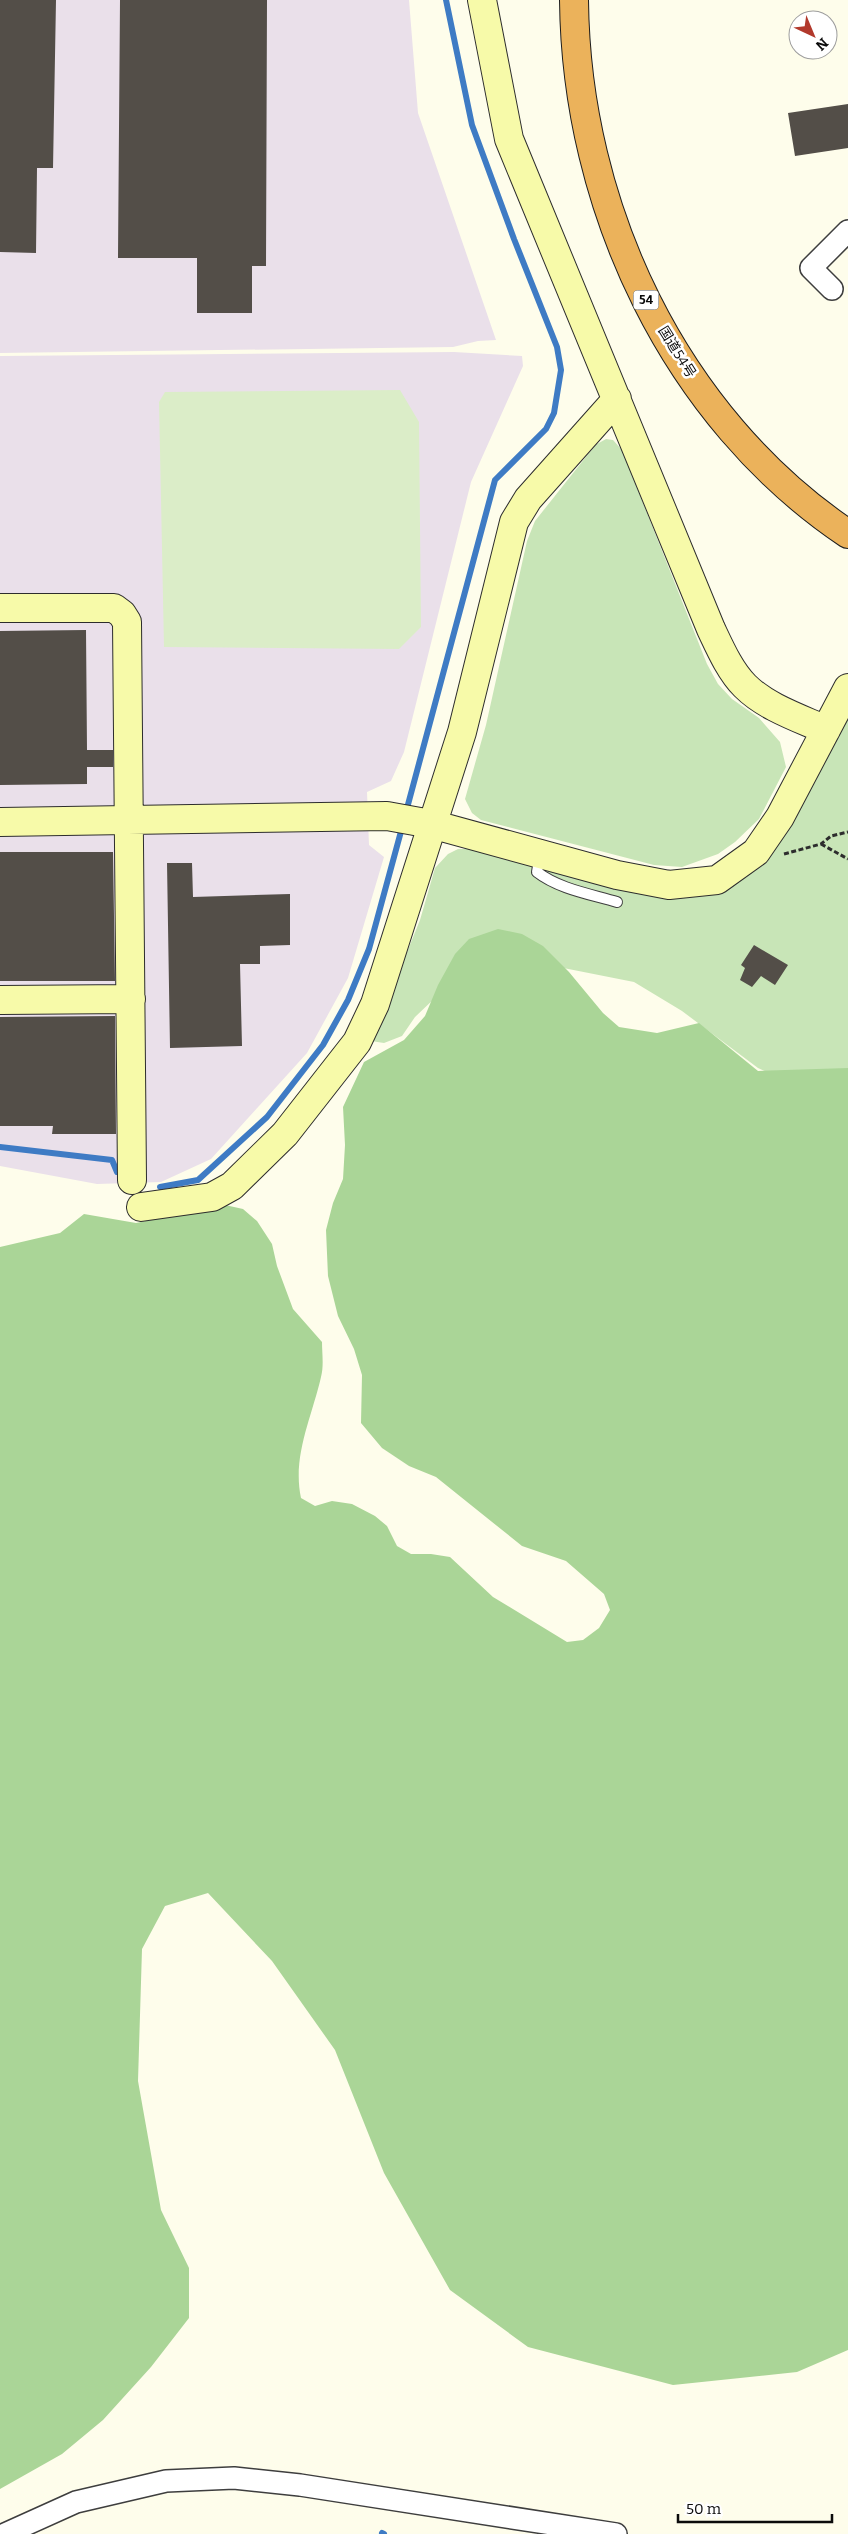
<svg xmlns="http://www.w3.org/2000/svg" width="848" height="2534" font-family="Bitter,'Noto Sans JP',serif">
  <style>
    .industrial { fill: #eae0ea }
    .green { fill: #c8e5b7 }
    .forest { fill: #aad597 }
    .pitch { fill: #dbedc8 }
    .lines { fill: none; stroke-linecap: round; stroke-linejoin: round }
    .stream { stroke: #3e7bc4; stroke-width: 6 }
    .building { fill: #534e48 }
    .lane-casing { stroke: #3e3e3e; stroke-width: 12 }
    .street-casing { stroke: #3e3e3e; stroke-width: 24 }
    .secondary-casing { stroke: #2d2d2d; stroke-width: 30 }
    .highway-casing { stroke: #1c1c1c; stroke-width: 30 }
    .path { stroke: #2d2d2d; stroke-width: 3; stroke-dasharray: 5 2.5; stroke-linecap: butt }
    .lane { stroke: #fff; stroke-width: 10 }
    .street { stroke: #fff; stroke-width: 21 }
    .secondary { stroke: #f7faa9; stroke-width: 28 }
    .highway { stroke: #ebb25b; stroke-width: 28 }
    .labels { text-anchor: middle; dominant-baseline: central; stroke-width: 5; stroke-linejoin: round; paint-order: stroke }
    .shield { fill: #fff; stroke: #545454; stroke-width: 1 }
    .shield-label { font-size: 12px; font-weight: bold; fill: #0b0b0b }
    .street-label { font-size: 14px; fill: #0b0b0b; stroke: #fff }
  </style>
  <rect width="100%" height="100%" fill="#fefdeb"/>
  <!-- industrial -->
  <path class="industrial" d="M 0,0 L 409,0 L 418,113 L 496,340 L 478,341 L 453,347 L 0,353 Z
    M 454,352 L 522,356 L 523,366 L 471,482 L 404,752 L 391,781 L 367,792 L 369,845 L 384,857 L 348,978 L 307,1053 L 211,1159 L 161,1182 L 97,1184 L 0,1166 L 0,356 Z"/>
  <!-- green -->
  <path class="green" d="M 606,439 L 613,440 L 622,450 L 707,664 L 718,684 L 732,699 L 759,718 L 780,742 L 786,767 L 759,819 L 735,842 L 718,854 L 682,867 L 654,865 L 481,820 L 472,813 L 465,799 L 486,725 L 527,541 L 535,521 L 589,453 L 597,444 Z
    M 848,717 L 848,1108 L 758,1068 L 682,1011 L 634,982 L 498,955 L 456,978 L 415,1017 L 402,1036 L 384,1043 L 371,1041 L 420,920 L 435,868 L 448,854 L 458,849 L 470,849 L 725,886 Z"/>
  <!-- forest -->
  <path class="forest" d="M 498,929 L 522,934 L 543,946 L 569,972 L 603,1013 L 619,1027 L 657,1033 L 699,1023 L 758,1071 L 848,1068 L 848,2350 L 797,2372 L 673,2385 L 528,2347 L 450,2290 L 384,2173 L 335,2050 L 272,1961 L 208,1893 L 165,1906 L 142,1949 L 138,2081 L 161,2210 L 189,2268 L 189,2318 L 151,2367 L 103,2420 L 62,2454 L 0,2489 L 0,1247 L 60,1233 L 84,1214 L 136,1223 L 225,1205 L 243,1209 L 257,1221 L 272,1244 L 277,1266 L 293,1309 L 322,1342 C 322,1353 324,1366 321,1377 C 312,1417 292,1456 301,1498 L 315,1506 L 332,1501 L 352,1504 L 375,1516 L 387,1526 L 397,1546 L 411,1554 L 431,1554 L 450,1557 L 493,1597 L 567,1642 L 583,1640 L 599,1628 L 610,1610 L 604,1594 L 566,1561 L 522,1546 L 436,1477 L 409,1466 L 382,1448 L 361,1423 L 362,1375 L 354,1349 L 338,1316 L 328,1276 L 326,1230 L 333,1203 L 343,1179 L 345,1145 L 343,1107 L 364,1062 L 404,1040 L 425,1016 L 438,985 L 455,954 L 469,939 Z"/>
  <!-- pitch -->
  <path class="pitch" d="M 400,390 L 419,422 L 421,627 L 399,649 L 164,647 L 159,402 L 165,392 Z"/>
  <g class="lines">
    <!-- stream -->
    <path class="stream" d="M 406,812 L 495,480 L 546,429 L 554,413 L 561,370 L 557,347 L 514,239 L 472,125 L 446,0
      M 0,1147 L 112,1160 L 117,1172
      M 160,1187 L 198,1180 L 267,1117 L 323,1045 L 348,1000 L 369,949 L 403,824
      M 382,2533 L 384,2534"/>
  </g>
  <!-- building -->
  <path class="building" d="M 0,0 L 56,0 L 53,168 L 37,168 L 36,253 L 0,252 Z
    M 120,0 L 267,0 L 266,266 L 252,266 L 252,313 L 197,313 L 197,258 L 118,258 Z
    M 848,104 L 848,148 L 795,156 L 788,113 Z
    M 86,630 L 87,750 L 113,750 L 113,767 L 87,767 L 87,784 L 0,785 L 0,631 Z
    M 0,852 L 113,852 L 115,981 L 0,981 Z
    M 167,863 L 192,863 L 193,897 L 290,894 L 290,945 L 260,946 L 260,964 L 240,964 L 242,1046 L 170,1048 Z
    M 754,945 L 788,965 L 775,985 L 761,976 L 752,987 L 740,980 L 745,968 L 741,965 Z
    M 115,1016 L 116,1134 L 52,1134 L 53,1126 L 0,1126 L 0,1017 Z"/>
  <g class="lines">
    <defs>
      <path id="lane" d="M 540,854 L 537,872 C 559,889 590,894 617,902"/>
      <path id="street" d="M 832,289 L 811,268 L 848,231
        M 5,2534 L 76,2502 L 166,2481 L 234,2478 L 300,2485 L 616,2534"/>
      <path id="secondary" d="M 482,0 L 509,139 L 711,629 C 720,648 730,671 745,686 C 766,707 799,718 826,730
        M 0,608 L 114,608 L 122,614 L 127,622 L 132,1180
        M 0,822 L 387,816 L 431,824 L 617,875 L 669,885 L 717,880 L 756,852 L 780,817 L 848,688
        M 0,1000 L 131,999
        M 141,1207 L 212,1197 L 232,1186 L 285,1134 L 357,1042 L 375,1004 L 462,732 L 514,522 L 528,499 L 617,399"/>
      <path id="highway" d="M 574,0 C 576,207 674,417 848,534"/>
    </defs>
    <!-- lane casing -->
    <use href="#lane" class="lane-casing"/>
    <!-- street casing -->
    <use href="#street" class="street-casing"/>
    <!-- secondary casing -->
    <use href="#secondary" class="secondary-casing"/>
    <!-- highway casing -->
    <use href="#highway" class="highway-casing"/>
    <!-- path -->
    <path class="path" d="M 821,844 L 848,859
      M 784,854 L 821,844 L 831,836 L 848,832"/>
    <!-- lane -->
    <use href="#lane" class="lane"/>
    <!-- street -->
    <use href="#street" class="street"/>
    <!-- secondary -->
    <use href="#secondary" class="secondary"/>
    <!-- highway -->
    <use href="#highway" class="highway"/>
  </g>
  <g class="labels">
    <!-- shield labels -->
    <rect class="shield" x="633.5" y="290.5" width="25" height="19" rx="4"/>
    <g class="shield-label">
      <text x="646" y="300">54</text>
    </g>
    <!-- street labels -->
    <g class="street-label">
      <text transform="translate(677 352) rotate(58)">国道54号</text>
    </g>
  </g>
  <!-- north arrow -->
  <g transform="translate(813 35) rotate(136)"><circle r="24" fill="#ffffff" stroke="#9d9d9d"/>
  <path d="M0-4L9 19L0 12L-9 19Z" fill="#b2392c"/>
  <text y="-8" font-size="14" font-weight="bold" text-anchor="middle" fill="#0b0b0b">N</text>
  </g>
  <!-- scale -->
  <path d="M678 2514v8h154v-8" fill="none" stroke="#0b0b0b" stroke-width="2.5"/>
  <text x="686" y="2514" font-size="15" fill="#0b0b0b" stroke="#ffffff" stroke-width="4" paint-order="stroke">50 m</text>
</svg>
